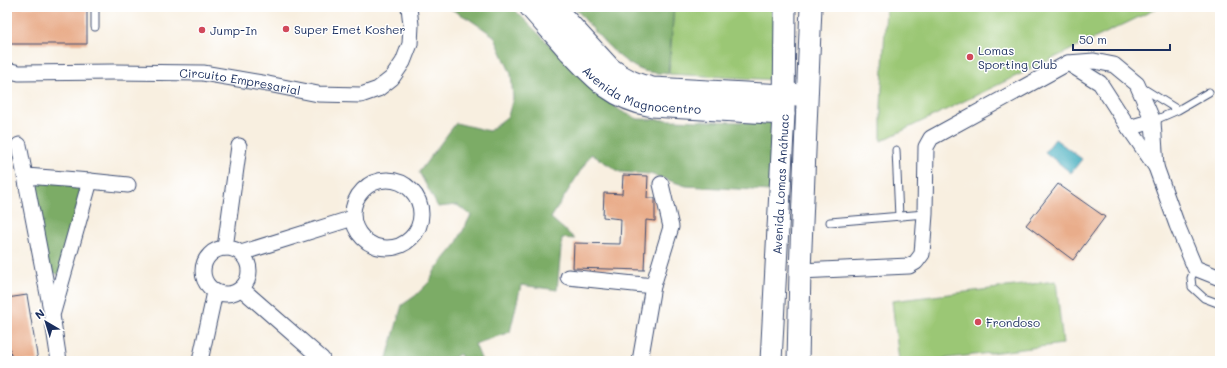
<svg xmlns="http://www.w3.org/2000/svg" width="1227" height="368" font-family="Mali,sans-serif">
  <style>
    .green { fill: #9bc774; stroke: #5b7b69 }
    .forest { fill: #7cac66; stroke: #4c6e62 }
    .water { fill: #3caabb; stroke: #2c6c8c }
    .building { fill: #e9ad8b }
    .lines { fill: none; stroke-linecap: round; stroke-linejoin: round }
    .lane-casing { stroke: #3c4c72; stroke-width: 9 }
    .street-casing { stroke: #3c4c72; stroke-width: 17 }
    .secondary-casing { stroke: #3c4c72; stroke-width: 23 }
    .lane { stroke: #fff; stroke-width: 7 }
    .street { stroke: #fff; stroke-width: 15 }
    .secondary { stroke: #fff; stroke-width: 21 }
    .poi-dot { fill: #d1495b; stroke: #fff; stroke-width: 1.5 }
    .labels { text-anchor: middle; dominant-baseline: central; stroke-width: 3; stroke-linejoin: round; paint-order: stroke }
    .poi-label { font-size: 12px; fill: #1b2f5e; stroke: #fff; text-anchor: start }
    .street-label { font-size: 12px; fill: #1b2f5e; stroke: #fff }
  </style>
  <rect width="100%" height="100%" fill="#fff"/>
  <filter id="ink" filterUnits="userSpaceOnUse"><feTurbulence type="fractalNoise" baseFrequency=".025" numOctaves="2"/><feDisplacementMap in="SourceGraphic" scale="8" xChannelSelector="R" yChannelSelector="G"/><feConvolveMatrix kernelMatrix="1 2 1 2 8 2 1 2 1" color-interpolation-filters="sRGB"/></filter>
  <filter id="wash" filterUnits="userSpaceOnUse"><feTurbulence type="fractalNoise" baseFrequency=".012" numOctaves="4" result="noise"/><feDisplacementMap in="SourceGraphic" scale="16" xChannelSelector="R" yChannelSelector="G"/><feGaussianBlur stdDeviation="0.9" result="paint"/><feColorMatrix in="noise" values="0 0 0 0 0 0 0 0 0 0 0 0 0 0 0 0 0 1.4 0 .05"/><feComposite in="paint" operator="in"/></filter>
  <g filter="url(#wash)">
    <rect width="100%" height="100%" fill="#f8efe0"/>
    <!-- green -->
    <path class="green" d="M 674,7 L 778,7 L 777,80 L 669,74 Z
      M 886,7 L 1160,7 L 881,141 L 881,107 Z
      M 1056,281 L 1063,344 L 925,361 L 899,361 L 892,301 Z"/>
    <!-- forest -->
    <path class="forest" d="M 436,7 L 512,7 L 600,95 L 621,111 L 638,119 L 773,123 L 770,191 L 686,186 L 650,174 L 620,172 L 591,154 L 551,218 L 575,239 L 562,238 L 557,290 L 521,285 L 510,332 L 475,344 L 482,361 L 463,361 L 460,354 L 448,361 L 386,361 L 402,305 L 415,296 L 430,281 L 435,270 L 455,246 L 471,215 L 457,205 L 438,207 L 419,172 L 456,123 L 489,131 L 508,116 L 513,98 L 511,74 L 494,36 L 469,19 L 449,8 Z
      M 574,7 L 674,7 L 668,74 C 661,73 652,73 644,71 C 616,61 593,28 574,7 Z
      M 26,176 L 90,181 L 62,276 L 44,269 Z"/>
    <!-- water -->
    <path class="water" d="M 1055,139 L 1082,159 L 1071,173 L 1045,152 Z"/>
    <g id="blocks">
      <!-- building -->
      <path class="building" d="M 7,7 L 87,7 L 87,44 L 7,44 Z
        M 623,175 L 648,176 L 647,198 L 655,198 L 655,221 L 646,220 L 644,270 L 573,268 L 574,243 L 620,244 L 621,219 L 603,217 L 604,193 L 622,194 Z
        M 1058,184 L 1105,217 L 1073,260 L 1026,225 Z
        M 27,295 L 38,361 L 12,361 L 7,332 L 7,298 Z"/>
    </g>
  </g>
  <g filter="url(#ink)">
    <use href="#blocks" fill-opacity="0" stroke="#3c4c72" stroke-width="1"/>
    <g class="lines">
      <defs>
        <path id="lane" d="M 95,7 L 95,27
          M 1141,87 L 1178,110
          M 1153,121 L 1178,110 L 1209,92
          M 896,150 L 899,217
          M 830,222 L 925,214
          M 1195,268 L 1191,278 L 1192,287 L 1204,298 L 1220,304"/>
        <g id="street">
          <path d="M 1068,63 L 1100,83 L 1129,128 L 1153,121"/>
          <path id="s1" d="M 7,70 L 19,73 L 114,72 L 203,73 L 268,84 L 318,94 L 361,95 L 378,89 L 392,78 L 403,62 L 410,44 L 411,25 L 409,7"/>
          <path d="M 1129,128 L 1156,167 L 1177,225 L 1195,268 L 1220,278"/>
          <path d="M 19,145 L 52,315 L 59,361"/>
          <path d="M 26,176 L 90,181 L 128,185"/>
          <circle cx="387" cy="214" r="34"/>
          <circle cx="226" cy="271" r="23"/>
          <path d="M 225,248 L 239,146"/>
          <path d="M 241,253 L 353,218"/>
          <path d="M 800,271 L 909,266 L 916,262 L 922,254 L 925,214 L 926,147 L 931,138 L 1068,63 L 1094,61 L 1114,65 L 1137,84 L 1153,121 L 1156,167"/>
          <path d="M 568,277 L 653,286"/>
          <path d="M 242,289 L 322,359"/>
          <path d="M 53,312 L 90,181"/>
          <path d="M 200,361 L 215,292"/>
          <path d="M 640,361 L 653,286 L 671,227 L 661,184"/>
        </g>
        <g id="secondary">
          <path id="s2" d="M 530,7 C 543,22 556,36 569,51 C 595,79 613,99 652,106 L 784,114"/>
          <path d="M 554,7 L 610,68 C 623,78 636,85 653,88 L 784,95 L 793,94 L 797,95"/>
          <path id="s3" d="M 771,361 L 784,114 L 785,7"/>
          <path d="M 798,361 L 800,271 L 811,7"/>
        </g>
      </defs>
      <!-- lane casing -->
      <use href="#lane" class="lane-casing"/>
      <!-- street casing -->
      <use href="#street" class="street-casing"/>
      <!-- secondary casing -->
      <use href="#secondary" class="secondary-casing"/>
      <!-- lane -->
      <use href="#lane" class="lane"/>
      <!-- street -->
      <use href="#street" class="street"/>
      <!-- secondary -->
      <use href="#secondary" class="secondary"/>
    </g>
  </g>
  <!-- markers -->
  <g class="poi-dot">
    <circle cx="286" cy="29" r="4"/>
    <circle cx="202" cy="30" r="4"/>
    <circle cx="970" cy="57" r="4"/>
    <circle cx="978" cy="322" r="4"/>
  </g>
  <g class="labels">
    <!-- poi labels -->
    <g class="poi-label">
      <text x="294" y="29">Super Emet Kosher</text>
      <text x="210" y="30">Jump-In</text>
      <text x="978" y="50">Lomas<tspan x="978" dy="14">Sporting Club</tspan></text>
      <text x="986" y="322">Frondoso</text>
    </g>
    <!-- street labels -->
    <g class="street-label">
      <text stroke="none"><textPath href="#s1" startOffset="234">Circuito Empresarial</textPath></text>
      <text stroke="none"><textPath href="#s2" startOffset="146">Avenida Magnocentro</textPath></text>
      <text stroke="none"><textPath href="#s3" startOffset="177">Avenida Lomas Anáhuac</textPath></text>
    </g>
  </g>
  <!-- margin -->
  <rect width="1227" height="368" fill="none" stroke="#fff" stroke-width="24"/>
  <!-- north arrow -->
  <g transform="translate(46 322) rotate(322)" stroke="#ffffff" stroke-width="3" paint-order="stroke">
  <path d="M0-3L7 15L0 10L-7 15Z" fill="#1b2f5e"/>
  <text y="-6" font-size="11" font-weight="bold" text-anchor="middle" fill="#1b2f5e">N</text>
  </g>
  <!-- scale -->
  <path d="M1073 44v6h97v-6" fill="none" stroke="#1b2f5e" stroke-width="2"/>
  <text x="1079" y="44" font-size="12" fill="#1b2f5e" stroke="#ffffff" stroke-width="3" paint-order="stroke">50 m</text>
</svg>
